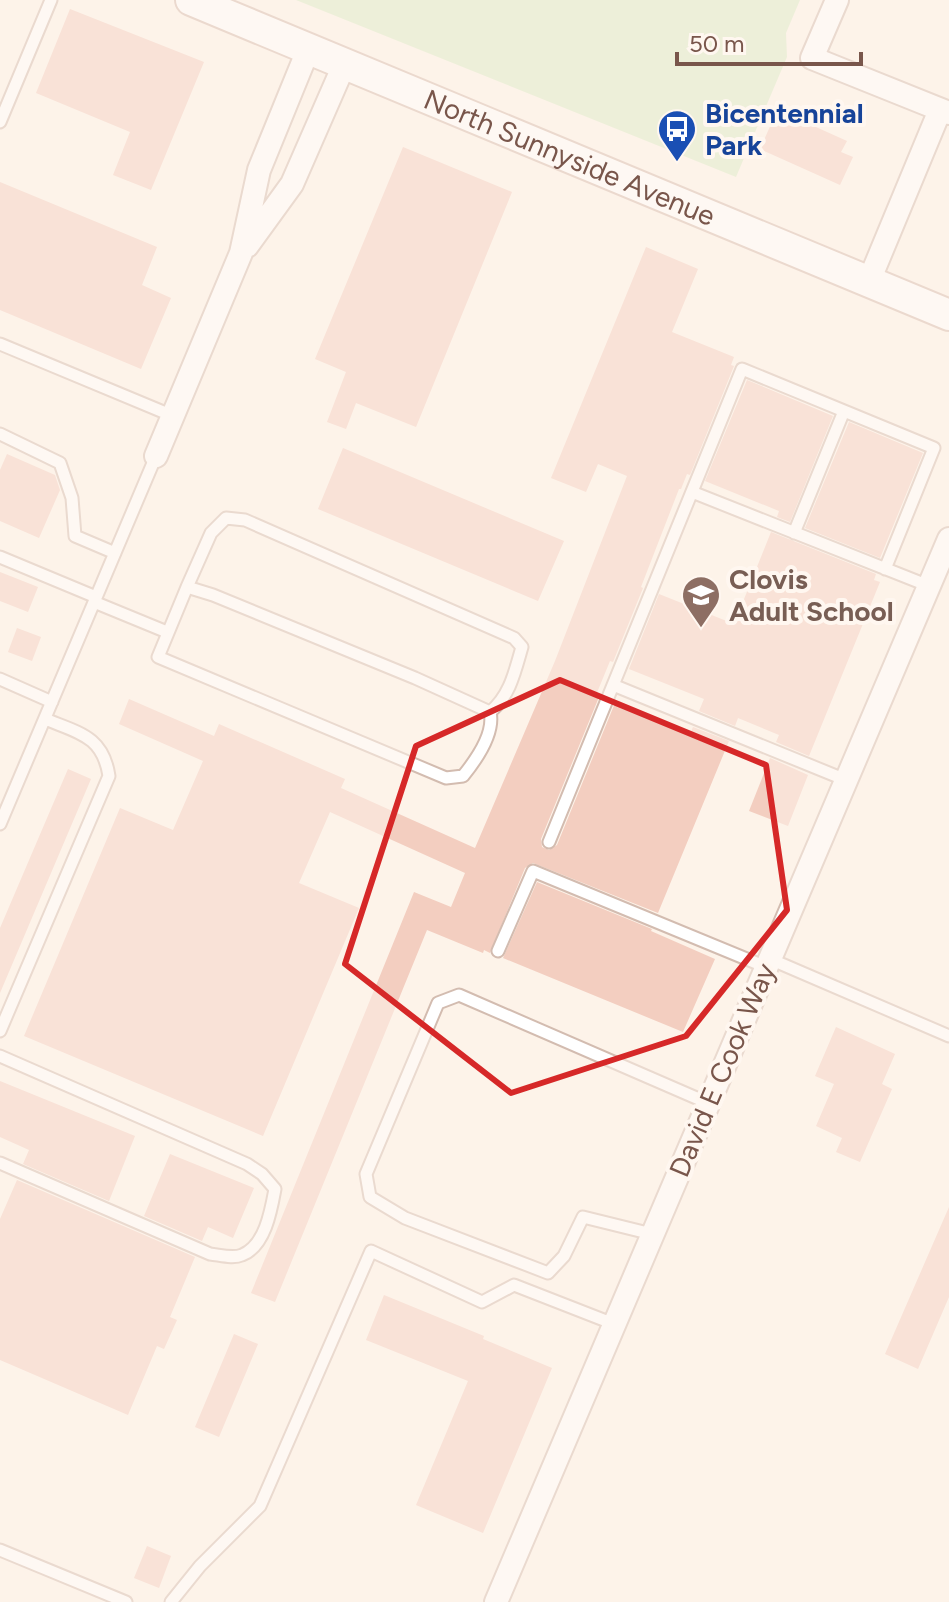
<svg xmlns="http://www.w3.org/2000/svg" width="949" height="1602" font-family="Figtree,sans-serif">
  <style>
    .green { fill: #daecc6 }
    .building { fill: #f3cec0 }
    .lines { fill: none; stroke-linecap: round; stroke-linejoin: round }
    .service-casing { stroke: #d3bcb0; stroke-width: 15 }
    .minor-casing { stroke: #d3bcb0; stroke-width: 26 }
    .secondary-casing { stroke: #d6bbad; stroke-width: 34 }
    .service { stroke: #fff; stroke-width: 11 }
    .minor { stroke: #fff; stroke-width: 22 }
    .secondary { stroke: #fff; stroke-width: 30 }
    .marked { fill: none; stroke: #d62828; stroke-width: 6; stroke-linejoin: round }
    .labels { text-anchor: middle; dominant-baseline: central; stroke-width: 8; stroke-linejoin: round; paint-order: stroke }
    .transit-label { font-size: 28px; font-weight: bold; fill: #164399; stroke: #fff7f0; text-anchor: start }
    .street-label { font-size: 28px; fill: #79564b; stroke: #fff7f0 }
    .education-label { font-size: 28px; font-weight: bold; fill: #785e54; stroke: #fff7f0; text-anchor: start }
  </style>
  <rect width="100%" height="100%" fill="#fdf3e9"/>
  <!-- green -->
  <path class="green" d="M 296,0 L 800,0 L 786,33 L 787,57 L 736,177 Z"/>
  <!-- building -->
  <path class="building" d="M 70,9 L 204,62 L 151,190 L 113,175 L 130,132 L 36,93 Z
    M 780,104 L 809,117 L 807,123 L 847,141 L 841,152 L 853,157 L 840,185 L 760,149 Z
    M 403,147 L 512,192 L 416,427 L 356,403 L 346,429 L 327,422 L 346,372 L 315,359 Z
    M 0,182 L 157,247 L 142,285 L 171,298 L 141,369 L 0,310 Z
    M 646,247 L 698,269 L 672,332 L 734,357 L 731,365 L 734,366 L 690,475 L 687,474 L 681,489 L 679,489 L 641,587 L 643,588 L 613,662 L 610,661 L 596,695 L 599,697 L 541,839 L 542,847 L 549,850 L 557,845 L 615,703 L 690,734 L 693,727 L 729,741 L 658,913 L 533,863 L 525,868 L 490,953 L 484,950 L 483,953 L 427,930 L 275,1302 L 251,1293 L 414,892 L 451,907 L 465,873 L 330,812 L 299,883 L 359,908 L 263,1136 L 24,1036 L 120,808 L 173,830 L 203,761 L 119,724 L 129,699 L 214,736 L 219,724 L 345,779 L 341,788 L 475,848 L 555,661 L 627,476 L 598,464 L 586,492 L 551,478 Z
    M 747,380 L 833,416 L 790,522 L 777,517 L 779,511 L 705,481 Z
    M 849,422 L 923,453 L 880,558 L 805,528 Z
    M 343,448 L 564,541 L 538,601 L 318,509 Z
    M 7,454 L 55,475 L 60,490 L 39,538 L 0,521 L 0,470 Z
    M 771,532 L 876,574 L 874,580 L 880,582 L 809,756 L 776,742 L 779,735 L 738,718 L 735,726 L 699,711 L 704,699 L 629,669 L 659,594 L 734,624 Z
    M 0,572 L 38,587 L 28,612 L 0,601 Z
    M 17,628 L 41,637 L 32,661 L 8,652 Z
    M 770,758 L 808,775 L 788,826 L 749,811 Z
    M 68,769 L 91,779 L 0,993 L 0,928 Z
    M 537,882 L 652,929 L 651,931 L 715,959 L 683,1032 L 503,958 Z
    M 836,1027 L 895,1054 L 882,1084 L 892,1089 L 860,1162 L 836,1152 L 842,1138 L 816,1126 L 834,1084 L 815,1076 Z
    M 0,1081 L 135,1136 L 109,1201 L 23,1164 L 29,1150 L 0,1137 Z
    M 170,1154 L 254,1188 L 233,1238 L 208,1227 L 202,1241 L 144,1216 Z
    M 17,1180 L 195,1257 L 170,1317 L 177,1320 L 164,1349 L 157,1346 L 128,1415 L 0,1360 L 0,1219 Z
    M 949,1207 L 949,1297 L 918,1369 L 885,1354 Z
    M 384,1295 L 484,1336 L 483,1339 L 552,1368 L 483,1533 L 416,1505 L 468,1381 L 366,1340 Z
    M 234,1334 L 258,1344 L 219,1437 L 195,1427 Z
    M 147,1546 L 171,1556 L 159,1588 L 134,1578 Z"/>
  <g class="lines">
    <defs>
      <path id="service" d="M 0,122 L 51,0
        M 0,344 L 173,416
        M 0,434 L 60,463 L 72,498 L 75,536 L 115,553
        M 692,492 L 929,586
        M 794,533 L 844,411
        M 0,557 L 96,597
        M 187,587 L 213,595 L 415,678 L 490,712 C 495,733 476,760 463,776 L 446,778 L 158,657 Z
        M 187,587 L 211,533 L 226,518 L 245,520 L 514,638 L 522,647 C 515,671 510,696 490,712
        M 94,602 L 167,632
        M 0,679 L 52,702
        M 613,685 L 846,780
        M 0,824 L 156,456
        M 549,842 L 742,369 L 934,448 L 885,569
        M 498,951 L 533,871 L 766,967
        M 770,959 L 949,1036
        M 0,1031 L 109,776 C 103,736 79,733 45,719
        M 0,1056 L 247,1164 L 262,1174 L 275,1189 C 271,1211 265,1246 242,1255 C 233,1259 220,1255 210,1254 L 0,1163
        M 652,1234 L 583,1217 L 564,1256 L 548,1273 L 405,1218 L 370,1197 L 366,1174 L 438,1003 L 459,995 L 708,1103
        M 0,1550 L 126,1602
        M 171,1602 L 200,1566 L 260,1506 L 371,1251 L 482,1302 L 514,1285 L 614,1324"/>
      <path id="minor" d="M 837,0 L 812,58 L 949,113
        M 247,246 L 292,184 L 344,65
        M 869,281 L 940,110
        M 156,456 L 241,253 L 259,170 L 308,50
        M 496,1602 L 949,539"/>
      <g id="secondary">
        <path id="s1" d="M 191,0 L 949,315"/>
      </g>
    </defs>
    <!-- service casing -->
    <use href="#service" class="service-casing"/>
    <!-- minor casing -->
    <use href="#minor" class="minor-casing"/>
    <!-- secondary casing -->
    <use href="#secondary" class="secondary-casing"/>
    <!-- service -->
    <use href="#service" class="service"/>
    <!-- minor -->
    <use href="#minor" class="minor"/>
    <!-- secondary -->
    <use href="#secondary" class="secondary"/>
  </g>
  <!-- marked area -->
  <path d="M0 0H949V1602H0ZM 560,680 L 766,765 L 787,910 L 686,1036 L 511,1093 L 345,964 L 416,746 Z" fill="#fdf3e9" fill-opacity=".55" fill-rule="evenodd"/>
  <path class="marked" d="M 560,680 L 766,765 L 787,910 L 686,1036 L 511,1093 L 345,964 L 416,746 Z"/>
  <!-- icons -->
  <defs>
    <symbol id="bus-pin" viewBox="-11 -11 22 30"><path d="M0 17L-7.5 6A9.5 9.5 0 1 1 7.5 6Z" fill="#1a4fb4" stroke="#fff7f0"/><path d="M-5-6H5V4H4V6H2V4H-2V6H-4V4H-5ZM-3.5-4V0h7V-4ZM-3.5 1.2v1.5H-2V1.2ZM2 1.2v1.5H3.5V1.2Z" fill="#fff"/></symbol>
    <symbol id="school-pin" viewBox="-11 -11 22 30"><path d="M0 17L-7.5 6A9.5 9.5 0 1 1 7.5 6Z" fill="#8d6e63" stroke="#fff7f0"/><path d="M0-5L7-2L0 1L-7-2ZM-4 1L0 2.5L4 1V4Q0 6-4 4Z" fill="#fff"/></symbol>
  </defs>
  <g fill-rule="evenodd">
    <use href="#bus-pin" x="655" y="107" width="44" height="60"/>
    <use href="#school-pin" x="679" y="573" width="44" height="60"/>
  </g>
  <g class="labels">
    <!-- transit labels -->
    <g class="transit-label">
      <text x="705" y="113">Bicentennial<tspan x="705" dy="32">Park</tspan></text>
    </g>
    <!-- street labels -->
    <g class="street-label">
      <text stroke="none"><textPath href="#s1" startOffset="410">North Sunnyside Avenue</textPath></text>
      <text transform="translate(722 1070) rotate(-67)">David E Cook Way</text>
    </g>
    <!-- education labels -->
    <g class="education-label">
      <text x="729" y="579">Clovis<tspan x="729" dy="32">Adult School</tspan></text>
    </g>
  </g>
  <!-- scale -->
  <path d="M677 52v12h184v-12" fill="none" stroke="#79564b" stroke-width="4"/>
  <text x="689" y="52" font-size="24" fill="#79564b" stroke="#fff7f0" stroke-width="6" paint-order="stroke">50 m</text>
</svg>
